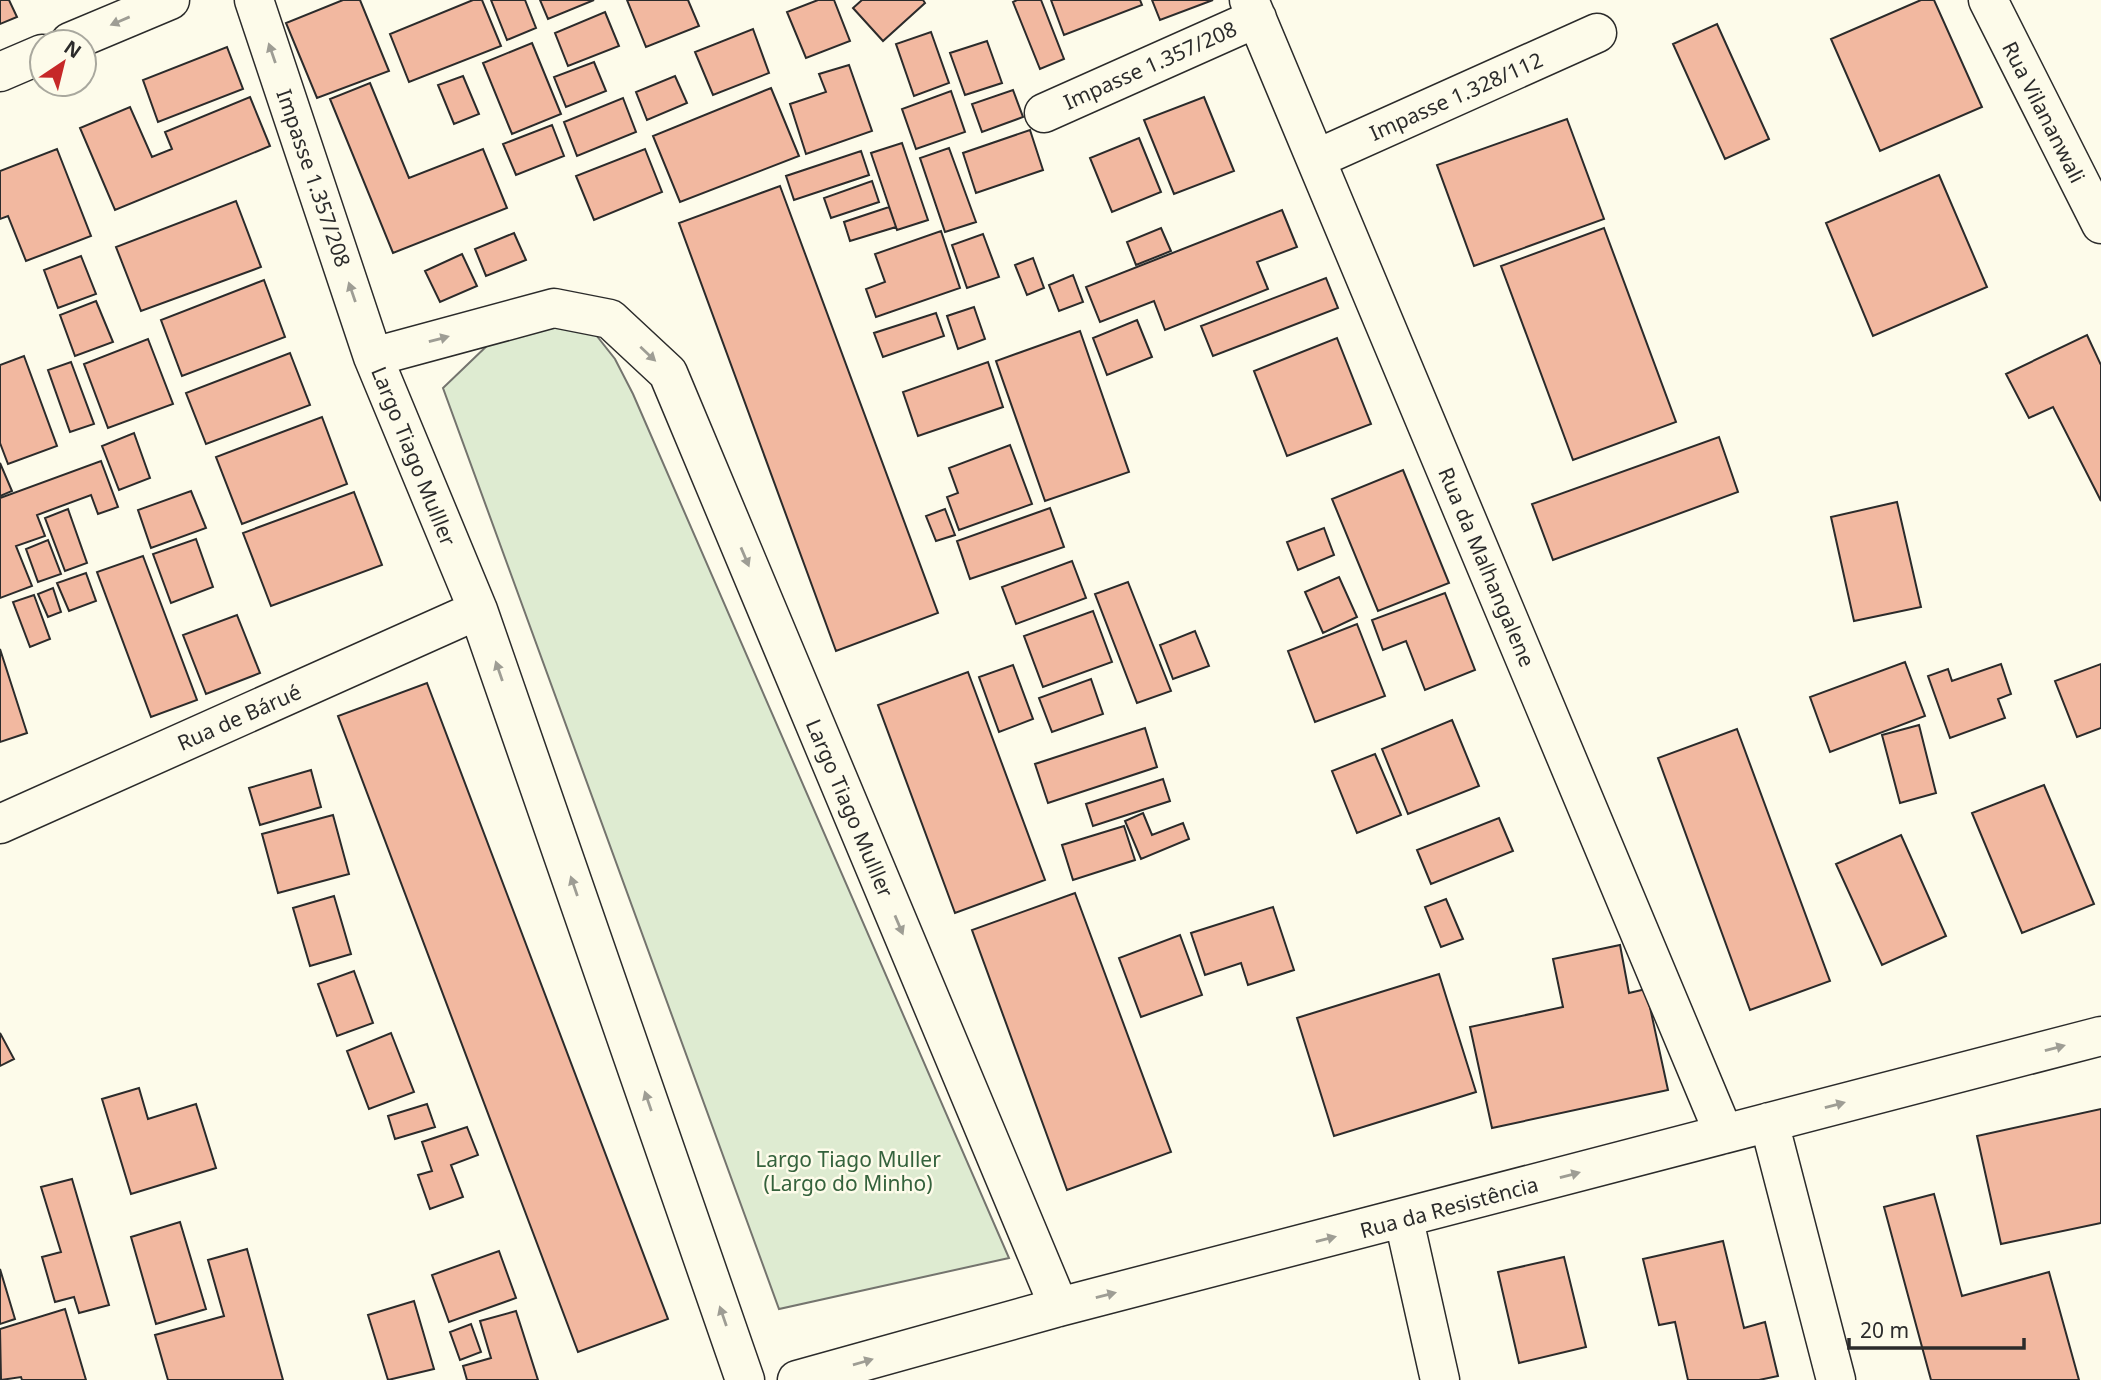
<svg xmlns="http://www.w3.org/2000/svg" width="2101" height="1380" font-family="'Noto Sans',sans-serif">
  <style>
    .green { fill: #deebd1; stroke: #74746e; stroke-width: 2 }
    .building { fill: #f2b8a0; stroke: #2b2b2b; stroke-width: 2 }
    .lines { fill: none; stroke-linecap: round; stroke-linejoin: round }
    .minor-casing { stroke: #2b2b2b; stroke-width: 41 }
    .minor { stroke: #fdfbea; stroke-width: 38 }
    .oneway { fill: #9e9d94 }
    .labels { text-anchor: middle; dominant-baseline: central; stroke-width: 5; stroke-linejoin: round; paint-order: stroke }
    .street-label { font-size: 21px; fill: #2b2b2b; stroke: #fdfbea }
    .park-label { font-size: 21px; fill: #34623c; stroke: #fdfbea }
  </style>
  <rect width="100%" height="100%" fill="#fdfbea"/>
  <!-- green -->
  <path class="green" d="M 585,321 L 615,359 L 633,394 L 1009,1258 L 779,1309 L 443,388 L 492,341 Z"/>
  <!-- building -->
  <path class="building" d="M 0,0 L 9,0 L 17,17 L 0,24 Z
    M 343,0 L 360,0 L 389,71 L 317,98 L 286,23 Z
    M 473,0 L 482,0 L 501,46 L 409,82 L 390,34 Z
    M 491,0 L 525,0 L 536,28 L 507,40 Z
    M 540,0 L 594,0 L 548,19 Z
    M 627,0 L 688,0 L 699,26 L 646,47 Z
    M 818,0 L 834,0 L 850,41 L 806,58 L 787,12 Z
    M 862,0 L 923,0 L 925,3 L 883,41 L 853,8 Z
    M 1017,0 L 1041,0 L 1064,59 L 1040,69 L 1013,2 Z
    M 1051,0 L 1140,0 L 1142,5 L 1064,35 Z
    M 1152,0 L 1213,0 L 1160,20 Z
    M 1921,0 L 1934,0 L 1982,107 L 1880,151 L 1831,39 Z
    M 605,12 L 619,46 L 568,66 L 555,33 Z
    M 1717,24 L 1769,139 L 1725,159 L 1673,44 Z
    M 753,29 L 769,73 L 713,95 L 695,52 Z
    M 931,32 L 949,83 L 914,96 L 896,44 Z
    M 987,41 L 1002,83 L 965,95 L 950,53 Z
    M 532,43 L 561,114 L 512,134 L 483,63 Z
    M 227,47 L 243,89 L 158,122 L 143,80 Z
    M 594,62 L 606,91 L 566,107 L 554,77 Z
    M 849,65 L 872,131 L 806,154 L 790,104 L 826,92 L 819,74 Z
    M 463,76 L 479,114 L 454,124 L 438,85 Z
    M 675,76 L 687,103 L 647,120 L 636,92 Z
    M 370,83 L 409,178 L 483,149 L 507,208 L 393,253 L 330,99 Z
    M 771,88 L 799,156 L 680,202 L 653,136 Z
    M 1013,90 L 1023,117 L 982,132 L 972,104 Z
    M 951,91 L 965,132 L 916,149 L 902,109 Z
    M 250,97 L 270,146 L 115,210 L 80,128 L 130,107 L 152,157 L 172,149 L 165,132 Z
    M 1204,97 L 1234,171 L 1174,194 L 1144,120 Z
    M 623,98 L 636,132 L 577,156 L 564,122 Z
    M 1567,119 L 1604,219 L 1474,266 L 1437,165 Z
    M 552,125 L 564,156 L 516,175 L 503,144 Z
    M 1030,130 L 1043,170 L 976,193 L 963,153 Z
    M 1139,138 L 1161,192 L 1112,212 L 1090,158 Z
    M 902,143 L 928,220 L 897,230 L 871,153 Z
    M 949,148 L 976,222 L 945,232 L 920,158 Z
    M 57,149 L 91,236 L 26,261 L 8,216 L 0,219 L 0,171 Z
    M 645,149 L 662,192 L 594,220 L 576,176 Z
    M 861,151 L 869,175 L 794,200 L 786,176 Z
    M 1939,175 L 1987,287 L 1873,336 L 1826,223 Z
    M 872,181 L 879,202 L 831,218 L 824,198 Z
    M 780,186 L 938,613 L 836,651 L 679,223 Z
    M 236,201 L 261,267 L 141,311 L 116,247 Z
    M 889,207 L 896,227 L 850,241 L 844,222 Z
    M 1282,210 L 1297,247 L 1257,262 L 1268,289 L 1165,330 L 1154,301 L 1100,322 L 1086,287 Z
    M 1161,228 L 1171,251 L 1136,265 L 1127,242 Z
    M 1604,228 L 1676,422 L 1573,460 L 1501,266 Z
    M 941,231 L 960,288 L 876,317 L 866,289 L 885,282 L 875,254 Z
    M 514,233 L 526,260 L 486,276 L 475,249 Z
    M 983,234 L 999,277 L 967,288 L 952,245 Z
    M 462,254 L 477,286 L 440,302 L 425,271 Z
    M 81,256 L 96,294 L 58,308 L 44,270 Z
    M 1033,258 L 1044,288 L 1027,295 L 1015,265 Z
    M 1073,275 L 1083,302 L 1059,311 L 1049,285 Z
    M 1326,278 L 1338,308 L 1213,356 L 1201,326 Z
    M 264,280 L 285,337 L 182,376 L 161,320 Z
    M 96,301 L 113,342 L 75,356 L 60,315 Z
    M 974,307 L 985,339 L 958,349 L 947,316 Z
    M 936,313 L 944,336 L 883,357 L 874,333 Z
    M 1137,320 L 1152,357 L 1107,375 L 1093,338 Z
    M 1080,331 L 1129,472 L 1045,501 L 996,361 Z
    M 2087,335 L 2101,365 L 2101,501 L 2053,407 L 2029,418 L 2006,374 Z
    M 1337,338 L 1371,424 L 1287,456 L 1254,371 Z
    M 148,339 L 173,404 L 108,428 L 84,364 Z
    M 290,353 L 310,405 L 206,444 L 186,393 Z
    M 24,356 L 57,446 L 8,464 L 0,443 L 0,365 Z
    M 71,362 L 94,424 L 70,432 L 48,370 Z
    M 988,362 L 1003,407 L 918,436 L 903,392 Z
    M 322,417 L 347,484 L 242,524 L 216,457 Z
    M 134,433 L 150,478 L 119,490 L 102,446 Z
    M 1719,437 L 1738,492 L 1553,560 L 1532,504 Z
    M 1010,445 L 1032,504 L 959,530 L 947,497 L 958,493 L 949,468 Z
    M 101,461 L 118,507 L 98,514 L 91,495 L 37,515 L 45,536 L 16,546 L 32,586 L 0,598 L 0,498 Z
    M 0,463 L 12,491 L 0,496 Z
    M 1403,470 L 1449,583 L 1378,611 L 1332,499 Z
    M 191,491 L 206,528 L 151,548 L 138,510 Z
    M 354,492 L 382,565 L 271,606 L 243,533 Z
    M 1897,502 L 1921,607 L 1854,621 L 1831,517 Z
    M 1050,508 L 1064,547 L 970,579 L 957,541 Z
    M 68,509 L 87,563 L 65,571 L 45,518 Z
    M 945,509 L 955,535 L 936,541 L 926,516 Z
    M 1324,528 L 1334,555 L 1298,570 L 1287,542 Z
    M 196,539 L 213,587 L 171,603 L 153,554 Z
    M 48,540 L 61,574 L 38,582 L 26,549 Z
    M 143,556 L 197,700 L 151,717 L 97,572 Z
    M 1072,561 L 1086,598 L 1016,624 L 1002,587 Z
    M 86,573 L 96,601 L 69,611 L 57,583 Z
    M 1339,577 L 1357,617 L 1323,633 L 1305,592 Z
    M 1128,582 L 1171,691 L 1137,703 L 1095,594 Z
    M 53,588 L 61,612 L 48,617 L 38,594 Z
    M 1445,593 L 1475,670 L 1425,690 L 1406,641 L 1383,650 L 1372,620 Z
    M 34,595 L 50,639 L 30,647 L 13,602 Z
    M 1093,611 L 1112,662 L 1043,687 L 1024,636 Z
    M 237,615 L 260,673 L 206,694 L 183,635 Z
    M 1357,624 L 1385,696 L 1315,722 L 1288,651 Z
    M 1195,631 L 1209,666 L 1173,679 L 1160,645 Z
    M 0,649 L 27,733 L 0,742 Z
    M 1905,662 L 1925,716 L 1830,752 L 1810,697 Z
    M 2001,664 L 2011,694 L 1998,699 L 2005,718 L 1950,738 L 1928,676 L 1948,669 L 1952,681 Z
    M 2101,664 L 2101,728 L 2077,737 L 2055,681 Z
    M 1013,665 L 1033,719 L 999,732 L 979,677 Z
    M 968,672 L 1045,880 L 955,913 L 878,705 Z
    M 1091,679 L 1103,714 L 1052,732 L 1039,698 Z
    M 427,683 L 668,1319 L 578,1352 L 338,716 Z
    M 1452,720 L 1479,786 L 1408,814 L 1382,749 Z
    M 1919,725 L 1936,793 L 1900,803 L 1882,735 Z
    M 1145,728 L 1157,767 L 1048,803 L 1035,764 Z
    M 1737,729 L 1830,981 L 1750,1010 L 1658,758 Z
    M 1375,754 L 1401,815 L 1357,833 L 1332,771 Z
    M 311,770 L 321,807 L 260,825 L 249,788 Z
    M 1163,779 L 1170,801 L 1093,826 L 1086,804 Z
    M 2044,785 L 2094,904 L 2022,933 L 1972,813 Z
    M 1143,813 L 1152,835 L 1183,823 L 1189,839 L 1141,859 L 1125,821 Z
    M 333,815 L 349,874 L 278,893 L 262,834 Z
    M 1499,818 L 1513,851 L 1431,884 L 1417,850 Z
    M 1124,826 L 1135,860 L 1073,880 L 1062,845 Z
    M 1901,835 L 1946,936 L 1882,965 L 1836,864 Z
    M 1075,893 L 1171,1152 L 1067,1190 L 972,930 Z
    M 334,896 L 351,954 L 310,966 L 293,908 Z
    M 1446,899 L 1463,939 L 1441,947 L 1425,907 Z
    M 1273,907 L 1294,970 L 1248,985 L 1241,963 L 1205,975 L 1191,933 Z
    M 1180,935 L 1202,995 L 1141,1017 L 1119,958 Z
    M 1620,945 L 1629,993 L 1646,989 L 1668,1090 L 1492,1128 L 1470,1027 L 1563,1007 L 1553,959 Z
    M 354,971 L 373,1023 L 337,1036 L 318,984 Z
    M 1439,974 L 1476,1092 L 1334,1136 L 1297,1018 Z
    M 0,1033 L 14,1059 L 0,1066 Z
    M 391,1033 L 414,1092 L 369,1109 L 347,1051 Z
    M 139,1088 L 148,1119 L 196,1104 L 216,1168 L 131,1194 L 102,1099 Z
    M 427,1104 L 435,1127 L 395,1139 L 388,1116 Z
    M 2101,1109 L 2101,1223 L 2001,1244 L 1977,1136 Z
    M 467,1127 L 478,1155 L 451,1165 L 463,1197 L 430,1209 L 418,1175 L 432,1171 L 422,1142 Z
    M 72,1179 L 109,1305 L 79,1313 L 74,1297 L 55,1302 L 42,1257 L 61,1252 L 41,1187 Z
    M 1934,1194 L 1962,1296 L 2049,1272 L 2079,1380 L 1931,1380 L 1884,1207 Z
    M 180,1222 L 206,1309 L 156,1324 L 131,1237 Z
    M 1723,1241 L 1744,1328 L 1765,1322 L 1778,1376 L 1759,1380 L 1688,1380 L 1675,1322 L 1659,1325 L 1643,1259 Z
    M 247,1249 L 283,1380 L 168,1380 L 155,1335 L 224,1316 L 208,1260 Z
    M 499,1251 L 516,1298 L 449,1322 L 432,1275 Z
    M 1564,1257 L 1586,1347 L 1519,1363 L 1498,1272 Z
    M 0,1269 L 15,1319 L 0,1324 Z
    M 414,1301 L 434,1369 L 388,1380 L 368,1315 Z
    M 65,1309 L 86,1380 L 22,1380 L 21,1377 L 1,1380 L 0,1329 Z
    M 516,1311 L 538,1380 L 467,1380 L 463,1366 L 491,1358 L 480,1321 Z
    M 471,1324 L 481,1352 L 460,1360 L 450,1332 Z"/>
  <g class="lines">
    <defs>
      <path id="minor" d="M 254,0 L 373,357 L 478,610 L 745,1380
        M 1249,0 L 1724,1134
        M 1988,0 L 2101,224
        M 70,42 L 170,0
        M 0,72 L 42,54
        M 1044,113 L 1257,18
        M 1316,159 L 1597,33
        M 373,357 L 554,308 L 610,319 L 668,373 L 1059,1307
        M 0,824 L 478,610
        M 1769,1122 L 1836,1380
        M 1404,1220 L 1440,1380
        M 797,1380 L 1059,1307 L 2101,1036"/>
    </defs>
    <!-- minor casing -->
    <use href="#minor" class="minor-casing"/>
    <!-- minor -->
    <use href="#minor" class="minor"/>
  </g>
  <!-- one-way arrows -->
  <defs><path id="oneway-solid" d="M-6-.8H1V-3.2L6.5 0L1 3.2V.8H-6Z" transform="scale(1.75)"/></defs>
  <g class="oneway">
    <use href="#oneway-solid" transform="translate(120 21) rotate(157)"/>
    <use href="#oneway-solid" transform="translate(272 53) rotate(-109)"/>
    <use href="#oneway-solid" transform="translate(352 292) rotate(-109)"/>
    <use href="#oneway-solid" transform="translate(439 339) rotate(-15)"/>
    <use href="#oneway-solid" transform="translate(648 354) rotate(43)"/>
    <use href="#oneway-solid" transform="translate(745 557) rotate(67)"/>
    <use href="#oneway-solid" transform="translate(499 671) rotate(-109)"/>
    <use href="#oneway-solid" transform="translate(574 886) rotate(-109)"/>
    <use href="#oneway-solid" transform="translate(899 925) rotate(67)"/>
    <use href="#oneway-solid" transform="translate(2055 1048) rotate(-15)"/>
    <use href="#oneway-solid" transform="translate(648 1101) rotate(-109)"/>
    <use href="#oneway-solid" transform="translate(1835 1105) rotate(-15)"/>
    <use href="#oneway-solid" transform="translate(1570 1175) rotate(-15)"/>
    <use href="#oneway-solid" transform="translate(1326 1239) rotate(-14)"/>
    <use href="#oneway-solid" transform="translate(1106 1295) rotate(-14)"/>
    <use href="#oneway-solid" transform="translate(723 1316) rotate(-109)"/>
    <use href="#oneway-solid" transform="translate(863 1362) rotate(-16)"/>
  </g>
  <g class="labels">
    <!-- street labels -->
    <g class="street-label">
      <text transform="translate(1150 65) rotate(-24)">Impasse 1.357/208</text>
      <text transform="translate(1456 96) rotate(-24)">Impasse 1.328/112</text>
      <text transform="translate(2044 112) rotate(63)">Rua Vilananwali</text>
      <text transform="translate(314 178) rotate(71)">Impasse 1.357/208</text>
      <text transform="translate(414 456) rotate(68)">Largo Tiago Mulller</text>
      <text transform="translate(1487 567) rotate(67)">Rua da Malhangalene</text>
      <text transform="translate(239 717) rotate(-24)">Rua de Bárué</text>
      <text transform="translate(850 808) rotate(67)">Largo Tiago Mulller</text>
      <text transform="translate(1449 1207) rotate(-15)">Rua da Resistência</text>
    </g>
    <!-- park labels -->
    <g class="park-label">
      <text x="848" y="1159">Largo Tiago Muller<tspan x="848" dy="24">(Largo do Minho)</tspan></text>
    </g>
  </g>
  <!-- north arrow -->
  <g transform="translate(63 63) rotate(35)"><circle r="33" fill="#fdfbea" stroke="#a9a89e" stroke-width="2"/>
  <path d="M0-5L12 26L0 18L-12 26Z" fill="#c62828"/>
  <text y="-10" font-size="19" font-weight="bold" text-anchor="middle" fill="#2b2b2b">N</text>
  </g>
  <!-- scale -->
  <path d="M1849 1338v10h175v-10" fill="none" stroke="#2b2b2b" stroke-width="3.5"/>
  <text x="1860" y="1338" font-size="21" fill="#2b2b2b" stroke="#fdfbea" stroke-width="5" paint-order="stroke">20 m</text>
</svg>
